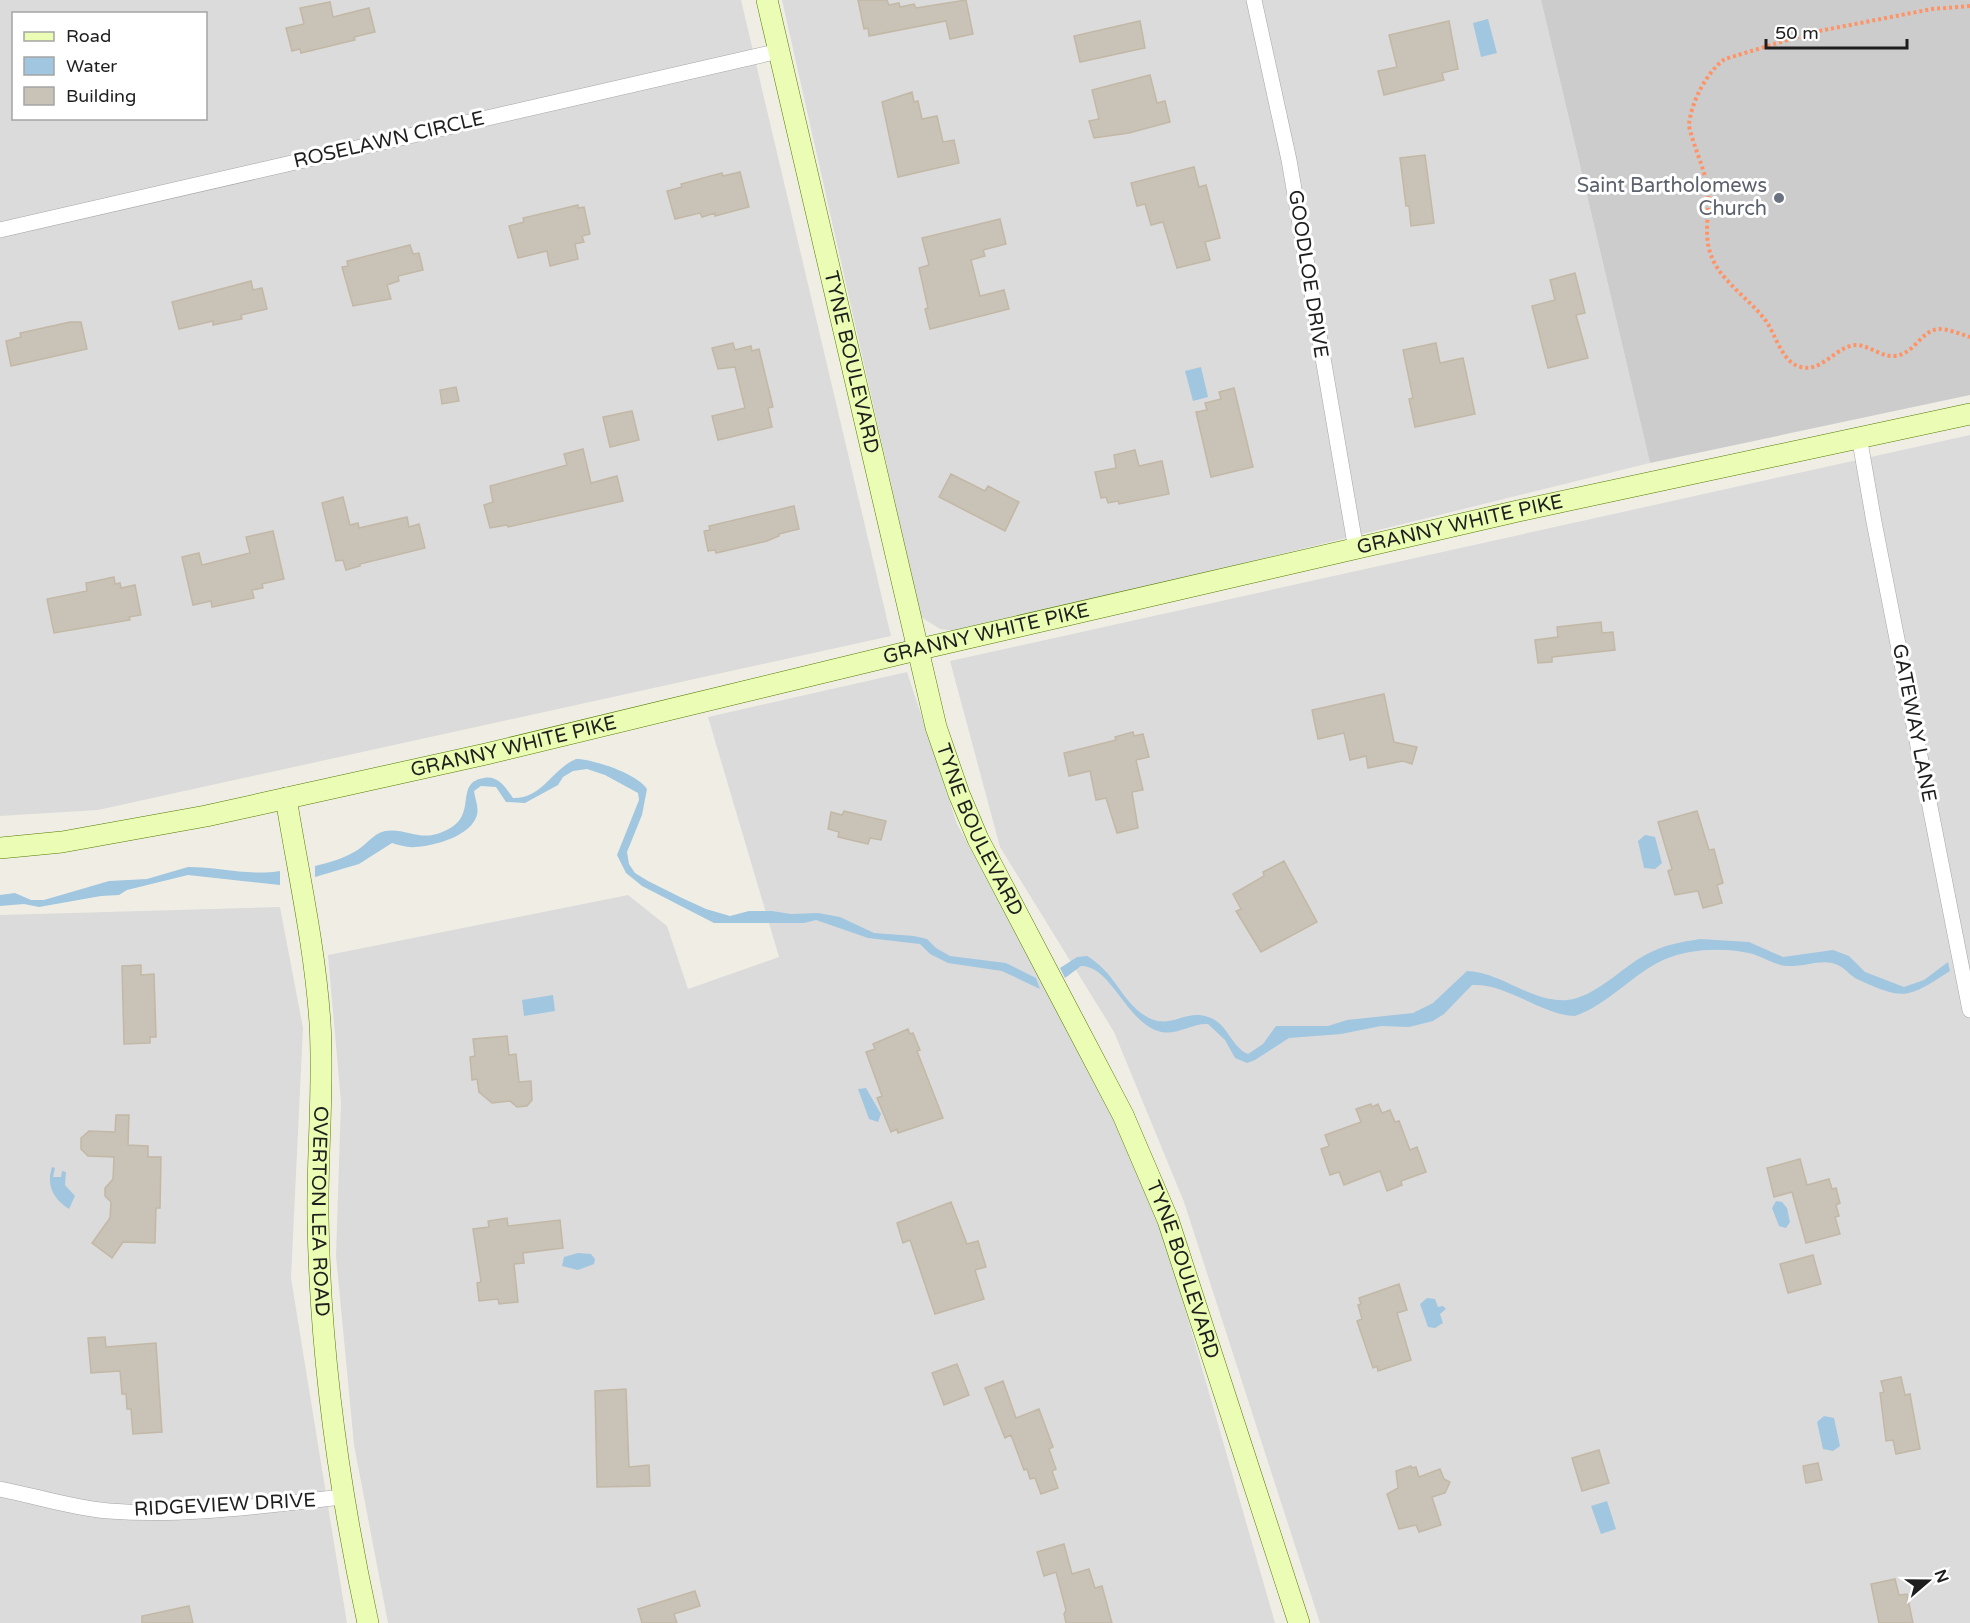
<svg xmlns="http://www.w3.org/2000/svg" width="1970" height="1623" font-family="'Varela Round',sans-serif">
  <style>
    .residential { fill: #dcdbdb; fill-rule: evenodd }
    .religious { fill: #ccc }
    .water { fill: #a1c6e0 }
    .building { fill: #c8c2b7; stroke: #c2b8a5; stroke-width: 1.5 }
    .lines { fill: none; stroke-linecap: round; stroke-linejoin: round }
    .street-casing { stroke: #a5a5a5; stroke-width: 16 }
    .secondary-casing { stroke: #557a00; stroke-width: 22 }
    .path { stroke: #ff9365; stroke-width: 4; stroke-dasharray: 3 3; stroke-linecap: butt }
    .street { stroke: #fff; stroke-width: 15 }
    .secondary { stroke: #ebfdb4; stroke-width: 21 }
    .worship-dot { fill: #6b7280; stroke: #fff; stroke-width: 2 }
    .labels { text-anchor: middle; dominant-baseline: central; stroke-width: 6; stroke-linejoin: round; paint-order: stroke }
    .street-label { font-size: 20px; fill: #1e1e1e; stroke: #fff }
    .worship-label { font-size: 20px; fill: #5b616d; stroke: #fff; text-anchor: end }
  </style>
  <rect width="100%" height="100%" fill="#f0eee4"/>
  <!-- residential -->
  <path class="residential" d="M 0,0 L 741,0 L 891,636 L 98,810 L 0,816 ZM 14,14 L 206,14 L 206,118 L 14,118 Z
    M 782,0 L 1541,0 L 1650,463 L 965,632 L 940,629 L 921,617 Z
    M 1970,435 L 1970,1623 L 1320,1623 L 1184,1202 L 1114,1032 L 1000,847 L 950,661 Z
    M 907,672 L 957,824 L 1110,1105 L 1165,1239 L 1275,1623 L 388,1623 L 354,1445 L 336,1256 L 341,1102 L 328,955 L 628,895 L 667,926 L 688,989 L 779,957 L 708,717 Z
    M 280,907 L 303,1028 L 291,1278 L 347,1623 L 0,1623 L 0,915 Z"/>
  <!-- religious -->
  <path class="religious" d="M 1541,0 L 1970,0 L 1970,395 L 1650,463 Z"/>
  <!-- water -->
  <path class="water" d="M 1488,19 L 1497,53 L 1481,57 L 1473,23 Z
    M 1201,367 L 1208,397 L 1193,401 L 1185,371 Z
    M 576,759 C 593,759 638,774 647,789 L 642,815 L 627,852 L 629,864 L 635,873 L 648,881 L 682,898 L 706,909 L 730,916 L 749,911 L 772,911 L 791,914 L 818,913 L 840,917 L 874,933 L 914,936 L 927,939 L 936,948 L 950,956 L 1006,963 L 1036,978 L 1040,989 L 1002,971 L 948,963 L 930,954 L 920,944 L 868,938 L 816,920 L 804,923 L 714,923 L 642,886 L 626,873 L 617,855 L 639,800 L 638,793 L 605,775 L 587,769 L 573,771 L 563,777 L 558,785 L 525,803 L 506,802 L 496,787 L 481,786 L 474,791 C 475,799 479,807 477,815 C 471,836 435,846 415,847 C 408,848 399,845 392,843 L 359,864 L 315,877 L 315,866 C 328,863 342,859 354,852 C 365,847 372,834 385,831 C 409,827 422,846 452,827 C 476,812 455,782 484,778 C 498,775 506,788 513,798 C 542,799 552,769 576,759 Z
    M 1645,835 L 1655,837 L 1662,863 L 1655,869 L 1644,868 L 1638,841 Z
    M 188,867 C 219,867 248,876 280,871 L 280,885 L 188,875 L 127,890 L 119,895 L 101,896 L 39,907 L 24,904 L 0,906 L 0,895 L 15,893 L 31,900 L 44,900 L 109,881 L 147,879 Z
    M 1700,939 L 1749,942 L 1783,957 L 1833,950 L 1849,956 L 1865,972 L 1904,987 L 1924,980 L 1948,962 L 1950,971 C 1908,998 1905,1001 1859,980 C 1849,976 1844,965 1832,963 C 1818,960 1803,967 1787,966 C 1775,965 1765,958 1753,954 C 1726,947 1689,948 1663,960 C 1631,975 1609,1004 1575,1016 C 1539,1014 1507,983 1472,985 L 1444,1014 L 1433,1021 L 1409,1027 L 1381,1026 L 1341,1034 L 1289,1038 L 1255,1060 L 1247,1063 L 1235,1058 L 1225,1040 L 1208,1024 C 1191,1023 1176,1037 1158,1031 C 1126,1021 1111,966 1081,966 L 1065,978 L 1060,968 L 1077,957 L 1087,956 C 1114,972 1120,997 1141,1013 C 1169,1034 1183,1008 1208,1017 C 1228,1023 1231,1047 1248,1054 L 1263,1044 L 1276,1026 L 1328,1026 L 1347,1020 L 1413,1013 L 1433,1003 L 1467,971 C 1502,972 1531,1003 1567,1000 C 1596,997 1622,967 1647,954 C 1664,945 1681,942 1700,939 Z
    M 553,995 L 555,1011 L 524,1016 L 522,1000 Z
    M 866,1088 L 881,1114 L 878,1122 L 869,1119 L 858,1089 Z
    M 52,1167 L 55,1168 L 53,1177 L 61,1177 L 62,1171 L 66,1172 L 65,1185 L 75,1196 L 69,1209 C 53,1199 46,1185 52,1167 Z
    M 1776,1201 L 1782,1202 L 1787,1208 L 1790,1222 L 1786,1228 L 1779,1226 L 1772,1208 Z
    M 578,1253 L 591,1254 L 595,1259 L 594,1264 L 578,1270 L 562,1266 L 564,1257 Z
    M 1427,1298 L 1435,1299 L 1438,1307 L 1443,1306 L 1446,1309 L 1440,1314 L 1443,1323 L 1435,1328 L 1428,1327 L 1420,1304 Z
    M 1824,1416 L 1834,1418 L 1840,1446 L 1833,1451 L 1823,1449 L 1817,1422 Z
    M 1607,1501 L 1616,1529 L 1601,1534 L 1591,1506 Z"/>
  <!-- building -->
  <path class="building" d="M 858,0 L 887,0 L 889,5 L 899,3 L 900,7 L 914,4 L 916,8 L 966,0 L 973,34 L 950,39 L 946,21 L 869,36 L 868,28 L 864,29 Z
    M 330,2 L 333,17 L 369,8 L 375,32 L 354,37 L 355,40 L 301,53 L 300,49 L 292,51 L 286,28 L 304,24 L 300,8 Z
    M 1140,21 L 1145,48 L 1080,62 L 1074,36 Z
    M 1449,21 L 1458,69 L 1442,73 L 1444,80 L 1384,95 L 1378,71 L 1397,67 L 1389,35 Z
    M 1150,75 L 1157,103 L 1165,101 L 1170,122 L 1129,133 L 1094,138 L 1089,121 L 1099,119 L 1092,90 Z
    M 912,92 L 914,102 L 918,101 L 922,119 L 937,116 L 943,142 L 954,140 L 959,163 L 898,177 L 882,102 Z
    M 1425,155 L 1434,223 L 1411,226 L 1409,206 L 1406,206 L 1400,158 Z
    M 1194,167 L 1199,187 L 1206,185 L 1220,238 L 1205,242 L 1210,260 L 1177,268 L 1163,222 L 1151,225 L 1145,204 L 1137,206 L 1131,183 Z
    M 740,172 L 749,207 L 715,216 L 715,213 L 702,217 L 700,213 L 675,219 L 667,191 L 682,187 L 681,184 L 722,173 L 723,176 Z
    M 578,205 L 578,208 L 584,207 L 590,234 L 582,236 L 584,242 L 575,244 L 578,259 L 550,266 L 547,251 L 518,258 L 509,226 L 524,222 L 523,218 Z
    M 1000,219 L 1006,244 L 983,250 L 985,256 L 971,260 L 980,296 L 1004,290 L 1009,309 L 930,329 L 925,309 L 928,308 L 919,268 L 929,265 L 922,238 Z
    M 410,245 L 413,254 L 419,253 L 423,270 L 398,276 L 399,281 L 387,285 L 391,299 L 353,306 L 342,267 L 348,266 L 347,261 Z
    M 1575,273 L 1585,313 L 1576,315 L 1588,358 L 1548,368 L 1532,306 L 1555,300 L 1550,280 Z
    M 251,281 L 253,290 L 262,288 L 267,309 L 241,315 L 242,319 L 213,325 L 213,321 L 179,329 L 172,302 Z
    M 70,322 L 81,322 L 87,349 L 11,366 L 6,341 L 21,337 L 20,333 Z
    M 733,343 L 735,350 L 751,346 L 752,351 L 759,349 L 773,407 L 768,408 L 772,427 L 718,440 L 712,416 L 745,408 L 735,367 L 718,369 L 712,348 Z
    M 1436,343 L 1440,363 L 1463,358 L 1475,414 L 1415,427 L 1409,399 L 1413,398 L 1403,350 Z
    M 456,387 L 459,401 L 442,404 L 440,390 Z
    M 1234,388 L 1253,467 L 1211,477 L 1196,412 L 1207,410 L 1205,403 L 1221,399 L 1219,392 Z
    M 632,411 L 639,440 L 610,447 L 603,417 Z
    M 583,449 L 591,483 L 617,476 L 623,501 L 508,527 L 507,525 L 490,528 L 484,505 L 493,502 L 490,486 L 567,465 L 564,454 Z
    M 1135,450 L 1139,466 L 1162,461 L 1169,494 L 1119,504 L 1118,501 L 1108,503 L 1106,497 L 1101,498 L 1095,472 L 1116,468 L 1114,455 Z
    M 951,474 L 985,491 L 988,486 L 1019,502 L 1005,531 L 939,497 Z
    M 343,497 L 350,525 L 358,523 L 359,528 L 407,517 L 409,527 L 419,524 L 425,548 L 360,564 L 360,566 L 346,570 L 343,560 L 336,561 L 322,503 Z
    M 794,506 L 799,529 L 779,534 L 779,536 L 767,541 L 716,553 L 715,550 L 708,551 L 704,531 L 710,530 L 709,526 Z
    M 273,531 L 284,579 L 262,584 L 263,588 L 252,590 L 254,598 L 212,607 L 211,601 L 193,605 L 182,557 L 199,553 L 202,565 L 250,553 L 246,537 Z
    M 114,577 L 115,584 L 120,583 L 121,588 L 135,585 L 141,615 L 129,617 L 130,620 L 54,633 L 47,599 L 87,591 L 86,583 Z
    M 1601,622 L 1602,633 L 1613,632 L 1615,650 L 1552,657 L 1552,662 L 1538,663 L 1535,640 L 1558,637 L 1557,627 Z
    M 1384,694 L 1394,742 L 1417,747 L 1412,764 L 1403,761 L 1368,768 L 1366,756 L 1350,760 L 1344,733 L 1318,739 L 1312,710 Z
    M 1133,732 L 1134,736 L 1143,734 L 1149,757 L 1136,760 L 1143,790 L 1132,792 L 1138,828 L 1117,833 L 1106,798 L 1096,800 L 1090,771 L 1069,776 L 1064,753 L 1116,740 L 1115,737 Z
    M 844,811 L 886,821 L 881,840 L 870,838 L 868,844 L 838,837 L 839,832 L 828,829 L 831,812 L 842,815 Z
    M 1697,811 L 1709,850 L 1714,849 L 1723,883 L 1717,885 L 1722,903 L 1703,908 L 1698,891 L 1675,895 L 1668,871 L 1672,869 L 1658,822 Z
    M 1284,861 L 1317,922 L 1261,952 L 1236,911 L 1241,909 L 1233,894 L 1264,876 L 1263,872 Z
    M 141,965 L 141,975 L 154,974 L 156,1037 L 150,1037 L 150,1043 L 124,1044 L 122,966 Z
    M 908,1029 L 910,1034 L 913,1033 L 920,1050 L 917,1051 L 943,1118 L 898,1133 L 897,1129 L 891,1132 L 877,1098 L 882,1096 L 866,1052 L 875,1049 L 873,1044 Z
    M 507,1036 L 509,1055 L 516,1054 L 519,1082 L 531,1081 L 532,1100 L 527,1106 L 517,1107 L 510,1101 L 492,1103 L 479,1092 L 477,1079 L 472,1080 L 470,1057 L 475,1056 L 473,1039 Z
    M 1371,1104 L 1372,1107 L 1378,1104 L 1382,1113 L 1390,1110 L 1395,1122 L 1399,1121 L 1410,1150 L 1417,1147 L 1426,1172 L 1401,1181 L 1402,1185 L 1387,1191 L 1380,1171 L 1344,1185 L 1339,1172 L 1330,1175 L 1321,1149 L 1329,1146 L 1325,1135 L 1361,1122 L 1356,1109 Z
    M 116,1115 L 129,1115 L 128,1145 L 148,1146 L 148,1157 L 161,1157 L 160,1208 L 156,1208 L 155,1243 L 123,1242 L 112,1258 L 92,1243 L 110,1218 L 111,1202 L 105,1196 L 105,1188 L 113,1179 L 114,1157 L 88,1156 L 81,1149 L 81,1138 L 89,1131 L 115,1132 Z
    M 1800,1159 L 1807,1185 L 1829,1179 L 1832,1189 L 1836,1188 L 1840,1203 L 1836,1205 L 1839,1216 L 1835,1217 L 1840,1234 L 1806,1243 L 1792,1192 L 1774,1197 L 1767,1168 Z
    M 951,1202 L 967,1244 L 978,1241 L 986,1267 L 975,1270 L 984,1299 L 935,1314 L 910,1240 L 903,1243 L 897,1223 Z
    M 507,1218 L 508,1226 L 560,1220 L 563,1248 L 523,1253 L 524,1263 L 514,1264 L 518,1302 L 499,1304 L 498,1299 L 479,1301 L 477,1283 L 481,1282 L 473,1229 L 489,1227 L 488,1221 Z
    M 1813,1255 L 1821,1284 L 1788,1293 L 1780,1264 Z
    M 1399,1284 L 1407,1310 L 1397,1313 L 1411,1360 L 1378,1371 L 1377,1366 L 1373,1368 L 1357,1321 L 1362,1319 L 1358,1305 L 1361,1304 L 1359,1298 Z
    M 105,1337 L 106,1347 L 156,1343 L 162,1432 L 133,1434 L 131,1409 L 127,1409 L 126,1394 L 122,1394 L 120,1371 L 91,1373 L 88,1338 Z
    M 957,1364 L 969,1395 L 944,1405 L 932,1373 Z
    M 1901,1377 L 1905,1395 L 1910,1394 L 1920,1449 L 1896,1454 L 1893,1440 L 1886,1441 L 1880,1393 L 1884,1392 L 1881,1381 Z
    M 1003,1381 L 1016,1418 L 1039,1409 L 1053,1447 L 1049,1449 L 1056,1469 L 1052,1471 L 1058,1488 L 1041,1494 L 1035,1478 L 1030,1479 L 1027,1469 L 1024,1470 L 1011,1435 L 1005,1438 L 985,1388 Z
    M 626,1389 L 629,1467 L 649,1465 L 650,1486 L 597,1487 L 595,1391 Z
    M 1599,1450 L 1609,1483 L 1582,1491 L 1572,1458 Z
    M 1818,1463 L 1822,1480 L 1806,1483 L 1803,1466 Z
    M 1411,1466 L 1412,1468 L 1416,1467 L 1419,1477 L 1440,1469 L 1444,1479 L 1450,1482 L 1445,1493 L 1432,1497 L 1441,1525 L 1419,1532 L 1416,1525 L 1399,1529 L 1387,1494 L 1398,1488 L 1396,1471 Z
    M 1064,1544 L 1072,1574 L 1089,1569 L 1095,1588 L 1102,1586 L 1112,1623 L 1066,1623 L 1064,1614 L 1066,1610 L 1056,1572 L 1044,1576 L 1037,1552 Z
    M 1895,1579 L 1899,1595 L 1907,1594 L 1913,1623 L 1879,1623 L 1871,1584 Z
    M 695,1591 L 700,1606 L 674,1614 L 677,1623 L 642,1623 L 638,1609 Z
    M 189,1606 L 193,1623 L 142,1623 L 142,1616 Z"/>
  <g class="lines">
    <defs>
      <path id="street" d="M 1254,0 L 1289,160 L 1356,550
        M 0,230 L 779,51
        M 1859,436 L 1874,522 L 1970,1010
        M 0,1489 C 36,1496 72,1508 109,1511 C 186,1517 266,1505 343,1497"/>
      <g id="secondary">
        <path id="s1" d="M 767,0 L 936,727 L 959,794 L 978,839 L 1123,1115 L 1168,1220 L 1299,1623"/>
        <path id="s2" d="M 286,798 C 298,872 315,947 320,1023 C 324,1088 317,1153 318,1218 C 320,1354 339,1490 368,1623"/>
        <path id="s3" d="M 0,848 L 62,842 L 206,816 L 486,754 L 916,650 L 1518,511 L 1970,414"/>
      </g>
    </defs>
    <!-- street casing -->
    <use href="#street" class="street-casing"/>
    <!-- secondary casing -->
    <use href="#secondary" class="secondary-casing"/>
    <!-- path -->
    <path class="path" d="M 1970,6 L 1932,9 L 1814,32 L 1725,59 C 1707,71 1690,104 1689,126 C 1694,148 1705,169 1708,191 C 1710,213 1703,234 1711,255 C 1720,281 1750,299 1766,321 C 1776,335 1782,363 1801,367 C 1820,372 1833,351 1850,346 C 1865,341 1879,357 1894,356 C 1914,355 1921,330 1939,329 C 1949,329 1960,334 1970,337"/>
    <!-- street -->
    <use href="#street" class="street"/>
    <!-- secondary -->
    <use href="#secondary" class="secondary"/>
  </g>
  <!-- markers -->
  <circle class="worship-dot" cx="1779" cy="198" r="6"/>
  <g class="labels">
    <!-- street labels -->
    <g class="street-label">
      <text transform="translate(389 140) rotate(-13)">ROSELAWN CIRCLE</text>
      <text transform="translate(1308 274) rotate(81)">GOODLOE DRIVE</text>
      <text stroke="none"><textPath href="#s1" startOffset="372">TYNE BOULEVARD</textPath></text>
      <text stroke="none"><textPath href="#s3" startOffset="1496">GRANNY WHITE PIKE</textPath></text>
      <text stroke="none"><textPath href="#s3" startOffset="1010">GRANNY WHITE PIKE</textPath></text>
      <text transform="translate(1914 723) rotate(79)">GATEWAY LANE</text>
      <text stroke="none"><textPath href="#s3" startOffset="524">GRANNY WHITE PIKE</textPath></text>
      <text stroke="none"><textPath href="#s1" startOffset="858">TYNE BOULEVARD</textPath></text>
      <text stroke="none"><textPath href="#s2" startOffset="416">OVERTON LEA ROAD</textPath></text>
      <text stroke="none"><textPath href="#s1" startOffset="1344">TYNE BOULEVARD</textPath></text>
      <text transform="translate(225 1505) rotate(-3)">RIDGEVIEW DRIVE</text>
    </g>
    <!-- worship labels -->
    <g class="worship-label">
      <text x="1767" y="186">Saint Bartholomews<tspan x="1767" dy="23">Church</tspan></text>
    </g>
  </g>
  <!-- legend -->
  <rect x="12" y="12" width="195" height="108" fill="#ffffff" stroke="#a5a5a5" stroke-width="1.5"/>
  <rect x="24" y="32" width="30" height="9" fill="#ebfdb4" stroke="#a5a5a5" stroke-width="1.5"/>
  <text x="66" y="42" font-size="18" fill="#1e1e1e">Road</text>
  <rect x="24" y="57" width="30" height="18" fill="#a1c6e0" stroke="#a5a5a5" stroke-width="1.5"/>
  <text x="66" y="72" font-size="18" fill="#1e1e1e">Water</text>
  <rect x="24" y="87" width="30" height="18" fill="#c8c2b7" stroke="#a5a5a5" stroke-width="1.5"/>
  <text x="66" y="102" font-size="18" fill="#1e1e1e">Building</text>
  <!-- north arrow -->
  <g transform="translate(1928 1581) rotate(70)" stroke="#ffffff" stroke-width="4.5" paint-order="stroke">
  <path d="M0-4.5L10 22L0 15L-10 22Z" fill="#1e1e1e"/>
  <text y="-9" font-size="16" font-weight="bold" text-anchor="middle" fill="#1e1e1e">N</text>
  </g>
  <!-- scale -->
  <path d="M1766 39v9h141v-9" fill="none" stroke="#1e1e1e" stroke-width="3"/>
  <text x="1775" y="39" font-size="18" fill="#1e1e1e" stroke="#ffffff" stroke-width="4.5" paint-order="stroke">50 m</text>
</svg>
